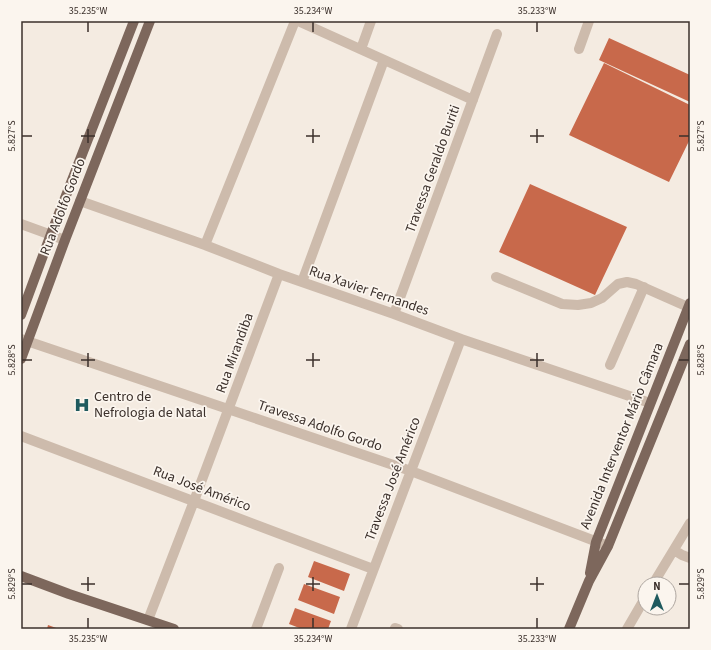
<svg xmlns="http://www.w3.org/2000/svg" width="711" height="650" font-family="'Source Sans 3',sans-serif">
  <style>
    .building { fill: #c8694b }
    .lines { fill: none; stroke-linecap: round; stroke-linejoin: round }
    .minor { stroke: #cdbbac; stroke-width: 10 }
    .major { stroke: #7d675c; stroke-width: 10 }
    .ticks { fill: none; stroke: #3b302b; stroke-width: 1.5 }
    .labels { text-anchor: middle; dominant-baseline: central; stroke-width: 3.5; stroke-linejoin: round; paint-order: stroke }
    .street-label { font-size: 14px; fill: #3b302b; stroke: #fbf5ee }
    .poi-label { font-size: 14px; fill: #3b302b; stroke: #fbf5ee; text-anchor: start }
    .neatline { fill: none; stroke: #3b302b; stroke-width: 1.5 }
    .ticks-label { font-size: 10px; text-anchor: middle; fill: #3b302b }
  </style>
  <rect width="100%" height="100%" fill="#f4ebe1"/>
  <!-- building -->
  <path class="building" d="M 609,38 L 690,75 L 690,102 L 599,60 Z
    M 604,63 L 690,105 L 690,139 L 669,182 L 569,135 Z
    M 530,184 L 627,227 L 595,295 L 499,252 Z
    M 314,561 L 350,574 L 344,591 L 308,577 Z
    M 304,584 L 340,597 L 334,614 L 298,600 Z
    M 295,608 L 331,621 L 328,629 L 302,629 L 289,624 Z
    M 48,625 L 59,629 L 47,629 Z"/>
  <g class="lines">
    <!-- minor -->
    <path class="minor" d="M 298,21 L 473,100
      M 361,49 L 371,21
      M 579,49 L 589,21
      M 80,201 L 205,245 L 279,274 L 394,314 L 461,339 L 650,403
      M 21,224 L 65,240
      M 205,245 L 295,21
      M 496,277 L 562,304 L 578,305 L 591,303 L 602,298 L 618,284 L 627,282 L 636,284 L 688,307
      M 302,282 L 384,60
      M 394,314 L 497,34
      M 21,339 L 411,471 L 608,546
      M 610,365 L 644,287
      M 21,436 L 373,569
      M 674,550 L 682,555 L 690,558
      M 653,584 L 690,523
      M 148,620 L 194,501 L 279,274
      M 395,628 L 398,629
      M 256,629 L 279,568
      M 351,629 L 461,339
      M 627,629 L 645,598"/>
    <!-- major -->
    <path class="major" d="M 21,315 L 51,234 L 134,21
      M 21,359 L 65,240 L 150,21
      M 590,573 L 596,542 L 690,303
      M 21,576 L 69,594 L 174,629
      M 569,629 L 589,581 L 608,546 L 690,344"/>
  </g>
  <!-- ticks -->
  <path class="ticks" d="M 88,22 L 88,32M 313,22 L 313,32M 537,22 L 537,32M 88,129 L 88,143M 313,129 L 313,143M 537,129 L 537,143M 22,136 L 32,136M 81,136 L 95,136M 306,136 L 320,136M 530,136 L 544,136M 679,136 L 689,136M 88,353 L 88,367M 313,353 L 313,367M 537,353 L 537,367M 22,360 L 32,360M 81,360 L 95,360M 306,360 L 320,360M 530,360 L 544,360M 679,360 L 689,360M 88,577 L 88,591M 313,577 L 313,591M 537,577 L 537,591M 22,584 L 32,584M 81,584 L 95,584M 306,584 L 320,584M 530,584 L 544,584M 679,584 L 689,584M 88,618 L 88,628M 313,618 L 313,628M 537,618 L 537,628"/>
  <!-- icons -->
  <defs>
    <symbol id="hospital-bare" viewBox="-9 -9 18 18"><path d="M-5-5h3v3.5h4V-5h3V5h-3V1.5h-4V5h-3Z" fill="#1f5a5e" stroke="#fbf5ee" stroke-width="2.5" paint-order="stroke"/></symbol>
  </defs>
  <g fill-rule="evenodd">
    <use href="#hospital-bare" x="71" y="394" width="22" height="22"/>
  </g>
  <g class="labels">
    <!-- street labels -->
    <g class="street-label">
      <text transform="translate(433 169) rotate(-70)">Travessa Geraldo Buriti</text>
      <text transform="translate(63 207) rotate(-69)">Rua Adolfo Gordo</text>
      <text transform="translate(369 291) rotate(19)">Rua Xavier Fernandes</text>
      <text transform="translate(235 353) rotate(-70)">Rua Mirandiba</text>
      <text transform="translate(320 426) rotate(19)">Travessa Adolfo Gordo</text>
      <text transform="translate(622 436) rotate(-68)">Avenida Interventor Mário Câmara</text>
      <text transform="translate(393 479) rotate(-69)">Travessa José Américo</text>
      <text transform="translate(202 489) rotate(21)">Rua José Américo</text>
    </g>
    <!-- poi labels -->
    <g class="poi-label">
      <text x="94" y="397">Centro de<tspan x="94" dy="16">Nefrologia de Natal</tspan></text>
    </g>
  </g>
  <!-- border -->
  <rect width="711" height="650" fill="none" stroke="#fbf5ee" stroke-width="44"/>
  <!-- north arrow -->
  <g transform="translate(657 596)"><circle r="19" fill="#fbf5ee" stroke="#aea6a0"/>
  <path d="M0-3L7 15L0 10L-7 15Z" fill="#1f5a5e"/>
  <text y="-6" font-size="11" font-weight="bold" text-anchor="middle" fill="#3b302b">N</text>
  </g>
  <rect x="22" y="22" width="667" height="606" class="neatline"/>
  <g class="ticks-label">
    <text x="88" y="14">35.235°W</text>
    <text x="313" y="14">35.234°W</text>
    <text x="537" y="14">35.233°W</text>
    <text transform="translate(11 136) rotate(-90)" y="4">5.827°S</text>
    <text transform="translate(700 136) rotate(-90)" y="4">5.827°S</text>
    <text transform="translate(11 360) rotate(-90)" y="4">5.828°S</text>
    <text transform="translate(700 360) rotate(-90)" y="4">5.828°S</text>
    <text transform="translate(11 584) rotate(-90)" y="4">5.829°S</text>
    <text transform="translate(700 584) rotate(-90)" y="4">5.829°S</text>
    <text x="88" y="642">35.235°W</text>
    <text x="313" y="642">35.234°W</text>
    <text x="537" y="642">35.233°W</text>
  </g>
</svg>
